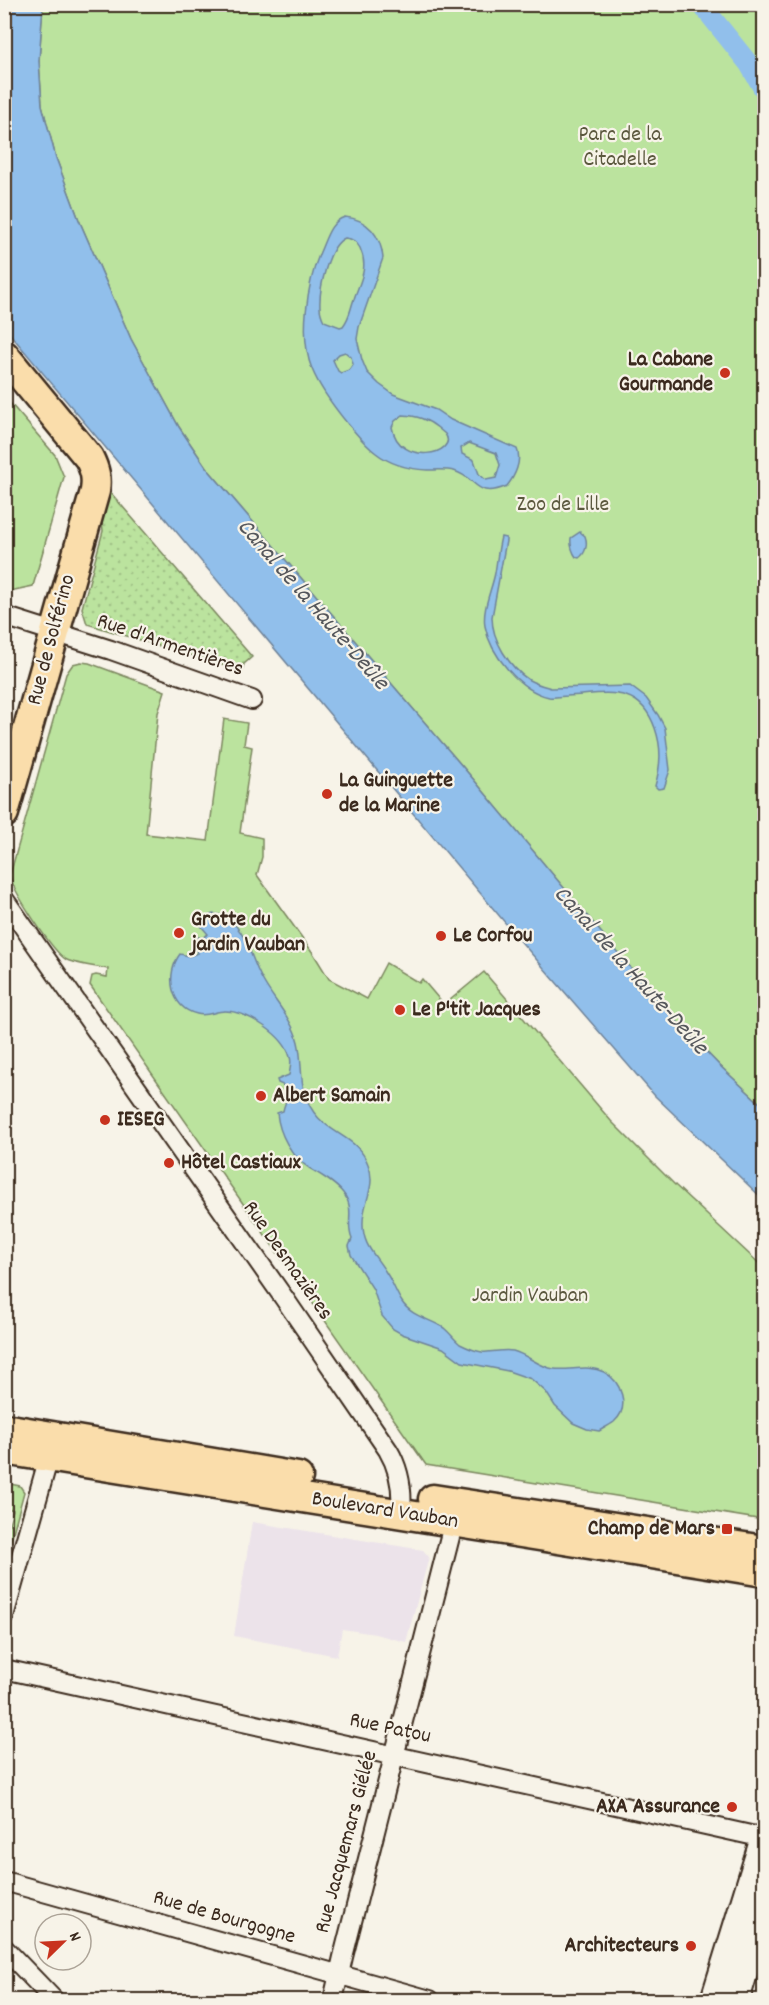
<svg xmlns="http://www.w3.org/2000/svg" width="769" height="2005" font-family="Dekko,sans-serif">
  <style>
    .built { fill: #ece3ea }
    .grass { fill: url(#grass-dots); stroke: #7b865e; stroke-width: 1.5 }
    .green { fill: #bbe39e; stroke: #7b865e; stroke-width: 1.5 }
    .water { fill: #91bfeb; stroke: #6f8399; stroke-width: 1.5; fill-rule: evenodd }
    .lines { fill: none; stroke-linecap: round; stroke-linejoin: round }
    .canal { stroke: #91bfeb; stroke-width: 20 }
    .minor-casing { stroke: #3b2a1e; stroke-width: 22 }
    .secondary-casing { stroke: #3b2a1e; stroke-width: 30 }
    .primary-casing { stroke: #3b2a1e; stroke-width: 33 }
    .minor { stroke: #f7f3e8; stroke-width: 18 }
    .secondary { stroke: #f7f3e8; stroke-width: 26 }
    .primary { stroke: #faddab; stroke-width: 28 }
    .poi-dot { fill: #c8321e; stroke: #f7f3e8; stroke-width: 2 }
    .labels { text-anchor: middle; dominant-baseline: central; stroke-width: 4.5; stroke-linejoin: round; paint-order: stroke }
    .park-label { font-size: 22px; fill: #5b583e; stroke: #f7f3e8 }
    .poi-label { font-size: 22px; font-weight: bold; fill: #3b2a1e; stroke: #f7f3e8; text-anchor: start }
    .street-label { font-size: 22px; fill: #3b2a1e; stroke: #f7f3e8 }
    .water-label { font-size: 24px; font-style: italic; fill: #55575c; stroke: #f7f3e8 }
  </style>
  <defs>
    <pattern id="grass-dots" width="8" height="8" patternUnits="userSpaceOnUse" patternTransform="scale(1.5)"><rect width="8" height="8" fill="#bbe39e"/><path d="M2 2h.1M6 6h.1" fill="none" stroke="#a2c388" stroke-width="1.8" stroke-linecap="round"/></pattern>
  </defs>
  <rect width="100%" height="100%" fill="#f7f3e8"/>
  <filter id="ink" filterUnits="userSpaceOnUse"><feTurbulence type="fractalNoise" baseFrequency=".0167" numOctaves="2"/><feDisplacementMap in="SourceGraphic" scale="12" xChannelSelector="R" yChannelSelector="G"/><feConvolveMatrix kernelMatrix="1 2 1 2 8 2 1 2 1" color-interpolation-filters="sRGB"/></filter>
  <g filter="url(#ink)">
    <!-- built -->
    <path class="built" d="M 252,1522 L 423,1550 L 429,1557 L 406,1642 L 375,1634 L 342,1629 L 337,1656 L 234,1636 Z"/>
    <!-- grass -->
    <path class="grass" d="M 110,492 L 252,657 L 244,664 L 242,671 L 87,624 L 82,608 L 103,531 L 102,521 Z"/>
    <!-- green -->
    <path class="green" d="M 43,5 L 764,5 L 764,1107 L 719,1065 L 664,1008 L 474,780 L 206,467 L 179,427 L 131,339 L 79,220 L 56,158 L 42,105 L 39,61 Z
      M 4,396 L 55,455 L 64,477 L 33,586 L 10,591 L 4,588 Z
      M 81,662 L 89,663 L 165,691 L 158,713 L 146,834 L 208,841 L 224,719 L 247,723 L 244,745 L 252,747 L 240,833 L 262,838 L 262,857 L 257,875 L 313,953 L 329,979 L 367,999 L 386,963 L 419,983 L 422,979 L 444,1005 L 484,972 L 611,1121 L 676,1186 L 764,1268 L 764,1520 L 426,1465 L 90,985 L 92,976 L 96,975 L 107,977 L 108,969 C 98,967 75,964 67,960 C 54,954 12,890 10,875 L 66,674 L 73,664 Z
      M 5,1483 L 20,1486 L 24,1492 L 5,1562 L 5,1531 L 7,1531 L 13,1510 L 5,1507 Z"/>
    <!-- water -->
    <path class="water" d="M 4,5 L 43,5 L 39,61 L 42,105 L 56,158 L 79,220 L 131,339 L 179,427 L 206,467 L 474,780 L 664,1008 L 719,1065 L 764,1107 L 764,1200 L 655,1096 L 523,944 L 5,328 Z
      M 345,217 C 368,219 381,236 383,258 L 359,327 L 357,339 L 362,360 L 367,372 L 379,384 L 393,394 L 436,410 L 451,420 L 517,449 C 522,461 515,476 507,486 C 475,500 478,478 454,471 C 446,469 436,470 427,470 C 408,469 391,465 376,453 C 365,445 356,433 347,423 C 334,407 320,389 312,369 C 299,337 307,284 320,252 C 326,239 330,221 345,217 ZM 345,238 C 353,239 356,241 360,248 C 369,268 360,281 354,299 C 350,310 350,317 343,326 L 340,327 L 324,321 C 322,317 320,313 320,307 C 319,290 328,245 345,238 ZM 345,352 L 351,357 L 353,364 L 349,370 L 341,373 L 338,371 L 333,360 L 339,354 ZM 403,415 C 417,416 427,419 438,428 C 440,430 443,432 445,434 C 460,454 399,468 392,427 L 395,421 ZM 469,443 L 496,453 L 500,465 L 496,478 L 486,480 L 479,474 L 474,460 L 462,454 L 461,448 Z
      M 580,532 L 585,536 C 588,544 586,553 579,558 L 576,557 C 572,551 570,546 571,538 Z
      M 501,537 L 506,538 L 506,541 L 492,617 C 492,640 509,667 529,680 C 536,684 544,686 551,688 L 630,686 L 646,698 L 658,715 L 665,728 L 670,770 L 664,788 L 658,789 L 655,786 C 661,765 662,748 655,728 C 639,683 606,694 567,696 C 562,696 555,698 549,697 C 520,691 490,654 485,626 C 482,609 492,589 495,573 C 497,561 498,549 501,537 Z
      M 213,914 C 222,914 230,918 236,926 C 249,941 252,961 262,979 C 273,1000 292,1018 298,1042 C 302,1058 300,1075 304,1091 C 316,1136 355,1130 368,1164 C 377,1186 363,1202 363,1222 C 362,1246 376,1255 387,1274 C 393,1283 396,1293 402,1302 C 411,1316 430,1319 444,1328 C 450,1333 454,1339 460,1344 C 466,1347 475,1351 482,1352 C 492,1353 502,1349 513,1351 C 528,1355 539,1367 554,1369 C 571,1371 588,1364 604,1372 C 621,1381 631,1407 614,1422 C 610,1425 604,1428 599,1431 L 587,1429 L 573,1423 L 555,1406 L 546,1392 L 531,1379 L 508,1371 L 462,1362 L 443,1348 L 402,1334 L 393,1329 L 382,1316 L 373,1289 L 351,1255 L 349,1246 L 352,1239 C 345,1223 356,1209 343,1193 C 335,1183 321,1175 309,1168 C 291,1156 279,1134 277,1113 L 283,1111 C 285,1100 295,1089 278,1083 L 277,1080 L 289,1075 C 290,1070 292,1062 290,1057 C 284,1035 247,1011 225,1011 C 215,1011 207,1017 197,1014 C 170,1008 165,974 180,954 L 189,956 L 198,953 L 193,944 L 198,942 L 198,937 L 202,938 L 208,934 L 202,927 L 200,922 L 206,917 Z"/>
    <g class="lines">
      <!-- canal -->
      <path class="canal" d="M 701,4 L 749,64 L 764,90"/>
      <defs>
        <path id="minor" d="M 4,616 L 111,650 L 252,700
          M 4,899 L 284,1298 L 388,1450 C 400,1470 403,1490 401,1513
          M 4,1616 L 49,1457
          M 4,1669 L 764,1838
          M 4,1881 L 430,2000
          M 4,1948 L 54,2000
          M 333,2000 L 343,1957 L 454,1521"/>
        <path id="secondary" d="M 714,2000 L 764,1838
          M 736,2000 L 764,1906"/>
        <path id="primary" d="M 4,355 L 89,458 C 95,470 97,478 95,491 L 4,813
          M 4,1428 L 298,1477
          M 4,1450 L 764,1572
          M 433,1499 L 764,1550"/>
      </defs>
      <!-- minor casing -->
      <use href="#minor" class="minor-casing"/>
      <!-- secondary casing -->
      <use href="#secondary" class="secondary-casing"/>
      <!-- primary casing -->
      <use href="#primary" class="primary-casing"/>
      <!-- minor -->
      <use href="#minor" class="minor"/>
      <!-- secondary -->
      <use href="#secondary" class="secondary"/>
      <!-- primary -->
      <use href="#primary" class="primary"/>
    </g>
  </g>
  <!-- markers -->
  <g class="poi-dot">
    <circle cx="725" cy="373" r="6"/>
    <circle cx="327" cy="794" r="6"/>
    <circle cx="179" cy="933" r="6"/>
    <circle cx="441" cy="936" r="6"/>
    <circle cx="400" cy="1010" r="6"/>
    <circle cx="261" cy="1096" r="6"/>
    <circle cx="105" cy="1120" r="6"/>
    <circle cx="169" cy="1163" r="6"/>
    <rect x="721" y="1523" width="12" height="12" rx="3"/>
    <circle cx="732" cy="1807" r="6"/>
    <circle cx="691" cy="1946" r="6"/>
  </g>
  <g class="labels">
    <!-- park labels -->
    <g class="park-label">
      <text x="620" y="135">Parc de la<tspan x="620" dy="25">Citadelle</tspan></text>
      <text x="563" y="505">Zoo de Lille</text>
      <text x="530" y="1296">Jardin Vauban</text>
    </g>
    <!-- poi labels -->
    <g class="poi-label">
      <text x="713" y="360" text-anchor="end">La Cabane<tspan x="713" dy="25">Gourmande</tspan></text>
      <text x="339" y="781">La Guinguette<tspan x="339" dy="25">de la Marine</tspan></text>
      <text x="191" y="920">Grotte du<tspan x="191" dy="25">jardin Vauban</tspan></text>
      <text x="453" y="936">Le Corfou</text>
      <text x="412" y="1010">Le P'tit Jacques</text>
      <text x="273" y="1096">Albert Samain</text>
      <text x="117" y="1120">IESEG</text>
      <text x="181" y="1163">Hôtel Castiaux</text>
      <text x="715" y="1529" text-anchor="end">Champ de Mars</text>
      <text x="720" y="1807" text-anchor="end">AXA Assurance</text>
      <text x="679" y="1946" text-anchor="end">Architecteurs</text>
    </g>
    <!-- street labels -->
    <g class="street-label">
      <text transform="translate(52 640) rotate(-75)">Rue de Solférino</text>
      <text transform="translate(170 646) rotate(19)">Rue d'Armentières</text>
      <text transform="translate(287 1261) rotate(55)">Rue Desmazières</text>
      <text transform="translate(385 1511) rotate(9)">Boulevard Vauban</text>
      <text transform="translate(390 1729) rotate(12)">Rue Patou</text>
      <text transform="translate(347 1842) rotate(-75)">Rue Jacquemars Giélée</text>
      <text transform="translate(224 1918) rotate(16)">Rue de Bourgogne</text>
    </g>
    <!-- water labels -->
    <g class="water-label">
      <text transform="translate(312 605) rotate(49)">Canal de la Haute-Deûle</text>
      <text transform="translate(630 971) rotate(48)">Canal de la Haute-Deûle</text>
    </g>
  </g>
  <!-- margin -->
  <rect width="769" height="2005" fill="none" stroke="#f7f3e8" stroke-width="24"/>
  <rect x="12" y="12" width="745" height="1981" fill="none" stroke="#3b2a1e" stroke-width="2" filter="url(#ink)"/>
  <!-- north arrow -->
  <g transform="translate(63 1942) rotate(66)"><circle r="28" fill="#f7f3e8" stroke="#aca397" stroke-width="1.5"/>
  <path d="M0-4.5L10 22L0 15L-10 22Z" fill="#c8321e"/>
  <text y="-9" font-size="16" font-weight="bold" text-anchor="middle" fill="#3b2a1e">N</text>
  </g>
</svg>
